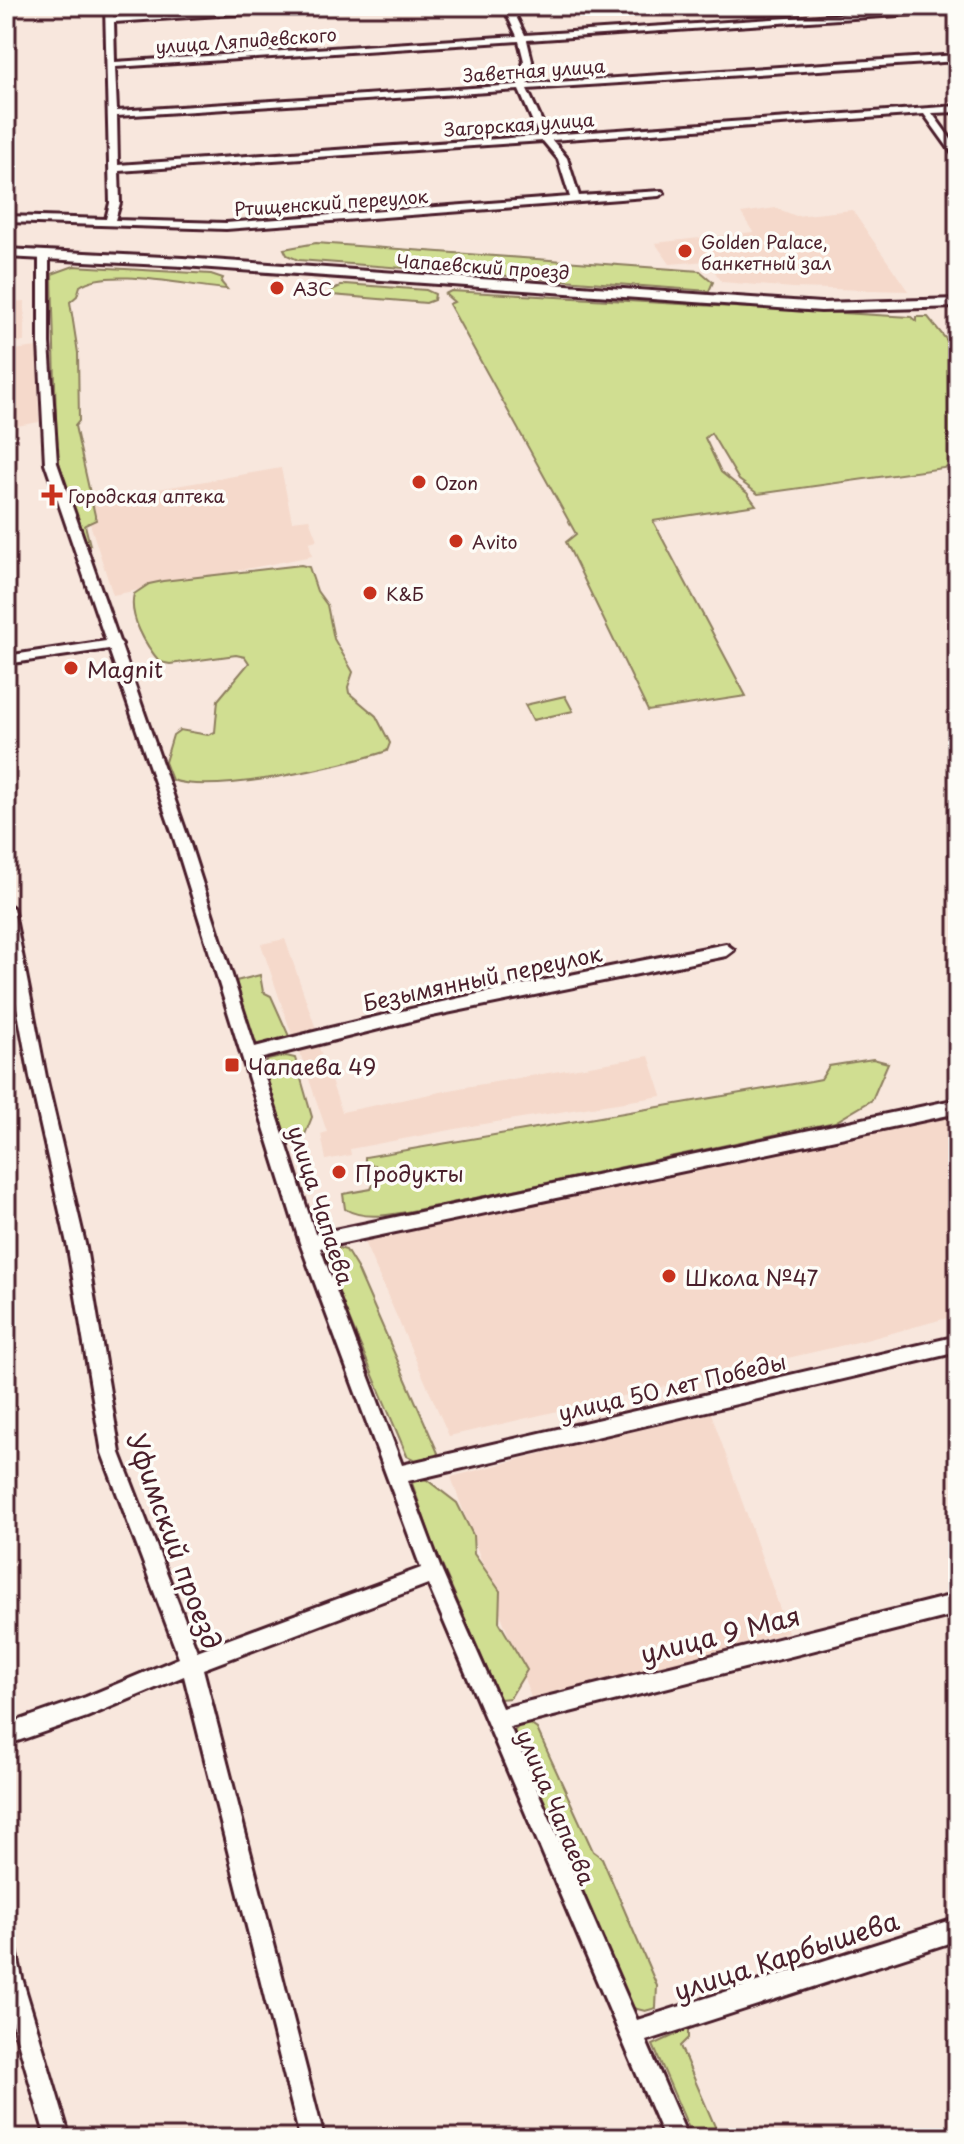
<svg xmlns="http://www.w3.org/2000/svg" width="964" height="2144" font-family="'Playpen Sans',sans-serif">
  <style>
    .built { fill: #f5d9cb }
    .green { fill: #d0de91; stroke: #8d7e5e; stroke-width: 2 }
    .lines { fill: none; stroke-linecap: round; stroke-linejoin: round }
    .minor-casing { stroke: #4a1f2b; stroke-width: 6 }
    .major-casing { stroke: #4a1f2b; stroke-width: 6 }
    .minor { fill: #fdfcf7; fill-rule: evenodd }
    .major { fill: #fdfcf7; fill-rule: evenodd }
    .poi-dot { fill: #c8321e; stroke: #fdfcf7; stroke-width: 3 }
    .labels { text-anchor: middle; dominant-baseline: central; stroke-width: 7; stroke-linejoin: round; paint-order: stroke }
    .far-street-label { font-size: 18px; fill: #4a1f2b; stroke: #fdfcf7 }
    .far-poi-label { font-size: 18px; fill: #4a1f2b; stroke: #fdfcf7; text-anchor: start }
    .poi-label { font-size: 22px; fill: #4a1f2b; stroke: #fdfcf7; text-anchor: start }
    .street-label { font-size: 22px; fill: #4a1f2b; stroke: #fdfcf7 }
    .near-street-label { font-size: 26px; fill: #4a1f2b; stroke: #fdfcf7 }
  </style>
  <rect width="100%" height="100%" fill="#f8e7dd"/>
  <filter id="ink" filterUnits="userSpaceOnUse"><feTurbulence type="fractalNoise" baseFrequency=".0125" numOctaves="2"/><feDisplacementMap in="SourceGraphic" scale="16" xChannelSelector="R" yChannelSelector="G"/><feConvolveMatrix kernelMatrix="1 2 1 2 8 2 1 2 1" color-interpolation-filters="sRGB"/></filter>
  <g filter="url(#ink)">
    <!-- built -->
    <path class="built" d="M 776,208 L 796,216 L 852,210 L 908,291 L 793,288 L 722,282 L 707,261 L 670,264 L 655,243 L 753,232 L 741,213 Z
      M 25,301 L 24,342 L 6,343 L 6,302 Z
      M 37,347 L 39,422 L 6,428 L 6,351 Z
      M 281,468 L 292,521 L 309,519 L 317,540 L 309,542 L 312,556 L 113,595 L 83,502 Z
      M 285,939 L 316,1029 L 292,1035 L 261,944 Z
      M 317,1042 L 342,1112 L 465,1087 L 649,1056 L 662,1096 L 477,1125 L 350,1149 L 351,1155 L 326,1160 L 321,1134 L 327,1132 L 298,1047 Z
      M 958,1111 L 958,1315 L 866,1340 L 449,1436 L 362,1237 Z
      M 710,1410 L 788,1632 L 533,1703 L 451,1477 Z"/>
    <!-- green -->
    <path class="green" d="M 316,243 L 700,271 L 713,282 L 709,291 L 298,260 L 287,255 L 284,249 Z
      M 74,266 L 211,274 L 223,278 L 221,282 L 227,289 C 193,287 107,266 80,286 L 77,296 L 70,302 L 78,353 L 79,421 L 75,426 L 96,520 L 85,525 L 90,545 L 84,545 L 57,456 L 52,274 Z
      M 345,284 L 426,290 L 435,294 L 434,300 L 426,303 L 332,295 L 330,291 Z
      M 451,291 L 911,317 L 916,321 L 916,317 L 928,317 L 958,354 L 958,466 L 758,494 L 739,480 L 711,433 L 705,438 L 721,472 L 747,493 L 756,505 L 653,521 L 746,696 L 648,711 L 566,542 L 576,534 L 449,304 L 454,302 L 445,294 Z
      M 301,565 L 309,567 L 317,591 L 327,605 L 334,639 L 353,672 L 348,687 L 349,693 L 376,716 L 390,743 L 387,751 C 342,766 214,795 172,780 L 165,762 L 173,735 L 180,730 L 208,735 L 215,732 L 218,700 L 249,663 L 245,657 L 236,655 L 170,664 L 160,662 C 146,646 128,616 134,594 L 149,584 L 163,581 Z
      M 565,696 L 573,711 L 533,720 L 525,705 Z
      M 260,975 L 263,992 L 271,996 L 292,1043 L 256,1054 L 236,981 Z
      M 286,1056 L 295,1058 L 312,1117 L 304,1137 L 292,1140 L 279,1134 L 260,1069 L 268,1060 Z
      M 873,1059 L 888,1063 L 872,1100 L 835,1122 L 437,1206 C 410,1210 370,1224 345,1209 L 343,1194 L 371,1189 L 377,1177 L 375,1165 L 365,1166 L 365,1157 L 811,1081 L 821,1079 L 829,1066 Z
      M 335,1247 L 346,1250 L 357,1268 L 438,1453 L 434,1459 L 419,1462 L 407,1456 L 324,1259 L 325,1253 Z
      M 417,1477 L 427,1480 L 457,1503 L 473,1535 L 474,1554 L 500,1591 L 499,1622 L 527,1670 L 510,1698 L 500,1699 L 434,1547 L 411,1480 Z
      M 530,1724 L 537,1729 L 593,1851 L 602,1858 L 657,1986 L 656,2008 L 645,2011 L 633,2008 L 514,1731 L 520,1725 Z
      M 688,2029 L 688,2038 L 680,2046 L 720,2138 L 693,2138 L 653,2045 Z"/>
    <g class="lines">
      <defs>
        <path id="minor" d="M 105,6 L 113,6 L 113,17 L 290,6 L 331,6 L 327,8 L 114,22 L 115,62 L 517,36 L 503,6 L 511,6 L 525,35 L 958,7 L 958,11 L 527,40 L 532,61 L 527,84 L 958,55 L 958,61 L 527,89 L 548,135 L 958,106 L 958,112 L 932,113 L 958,149 L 958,158 L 955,157 L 924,114 L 552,140 L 567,158 L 579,196 L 662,191 L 664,193 L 659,196 L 226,229 L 6,222 L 6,216 L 106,219 L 110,203 ZM 519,41 L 524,61 L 518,85 L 117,111 L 115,67 ZM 519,90 L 539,136 L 118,165 L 117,116 ZM 543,141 L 558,159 L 570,197 L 226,223 L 115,220 L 120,203 L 119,171 Z
          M 44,252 L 49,255 L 49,343 L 57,463 L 119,641 L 122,644 L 121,646 L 187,835 L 255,1047 C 410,1006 568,975 726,944 L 734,950 L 726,956 L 427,1017 L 259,1059 L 315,1234 L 958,1099 L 958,1113 L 320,1248 L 402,1465 L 958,1336 L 958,1352 L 408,1481 L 442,1572 L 502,1708 L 958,1594 L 958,1614 L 510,1727 L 637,2020 L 958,1918 L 958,1940 L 646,2041 L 688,2138 L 664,2138 L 428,1584 L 203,1669 L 324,2138 L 300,2138 L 184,1676 L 87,1717 L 6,1745 L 6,1725 L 86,1697 L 179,1658 L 102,1453 L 68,1248 L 30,1077 L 6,948 L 6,903 L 13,908 L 46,1077 L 86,1248 L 120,1453 L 197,1651 L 421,1568 L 300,1243 L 173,835 L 109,649 L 6,664 L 6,656 L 106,641 L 45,463 L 39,343 L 39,255 Z
          M 6,1938 L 14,1941 L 22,1978 L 70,2138 L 46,2138 L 6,2000 Z"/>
        <path id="major" d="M 6,249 L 183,258 L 821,303 L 958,299 L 958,307 L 821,311 L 183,266 L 6,257 Z"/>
      </defs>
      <!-- minor casing -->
      <use href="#minor" class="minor-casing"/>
      <!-- major casing -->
      <use href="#major" class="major-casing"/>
      <!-- minor -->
      <use href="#minor" class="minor"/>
      <!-- major -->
      <use href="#major" class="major"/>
    </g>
  </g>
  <!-- markers -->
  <g class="poi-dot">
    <circle cx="685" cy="251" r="8"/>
    <circle cx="277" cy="288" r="8"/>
    <circle cx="419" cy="482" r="8"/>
    <path d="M48 483h8v8h8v8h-8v8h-8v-8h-8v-8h8z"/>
    <circle cx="456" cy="541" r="8"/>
    <circle cx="370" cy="593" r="8"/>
    <circle cx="71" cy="668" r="8"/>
    <rect x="224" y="1057" width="16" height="16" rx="4"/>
    <circle cx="339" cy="1172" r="8"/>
    <circle cx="669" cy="1276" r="8"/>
  </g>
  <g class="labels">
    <!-- far-street labels -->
    <g class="far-street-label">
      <text transform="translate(246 40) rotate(-4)">улица Ляпидевского</text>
      <text transform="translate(534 70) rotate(-4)">Заветная улица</text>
      <text transform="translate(519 124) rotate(-4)">Загорская улица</text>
      <text transform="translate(331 202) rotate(-4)">Ртищенский переулок</text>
      <text transform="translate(483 266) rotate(4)">Чапаевский проезд</text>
    </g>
    <!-- far-poi labels -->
    <g class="far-poi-label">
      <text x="701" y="241">Golden Palace,<tspan x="701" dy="21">банкетный зал</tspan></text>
      <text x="293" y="288">АЗС</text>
      <text x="435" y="482">Ozon</text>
      <text x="68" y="495">Городская аптека</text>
      <text x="472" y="541">Avito</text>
      <text x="386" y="593">К&amp;Б</text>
    </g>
    <!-- poi labels -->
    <g class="poi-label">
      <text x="87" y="668">Magnit</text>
      <text x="248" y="1065">Чапаева 49</text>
      <text x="355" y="1172">Продукты</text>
      <text x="685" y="1276">Школа №47</text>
    </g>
    <!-- street labels -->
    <g class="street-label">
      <text transform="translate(482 977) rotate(-12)">Безымянный переулок</text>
      <text transform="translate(322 1205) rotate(72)">улица Чапаева</text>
      <text transform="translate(672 1386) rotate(-13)">улица 50 лет Победы</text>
      <text transform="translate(557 1807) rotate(67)">улица Чапаева</text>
    </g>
    <!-- near-street labels -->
    <g class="near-street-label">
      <text transform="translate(175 1541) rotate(70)">Уфимский проезд</text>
      <text transform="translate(720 1634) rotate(-14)">улица 9 Мая</text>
      <text transform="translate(786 1955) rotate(-18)">улица Карбышева</text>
    </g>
  </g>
  <!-- margin -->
  <rect width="964" height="2144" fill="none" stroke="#fdfcf7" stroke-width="32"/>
  <rect x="16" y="16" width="932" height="2112" fill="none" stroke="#4a1f2b" stroke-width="3" filter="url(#ink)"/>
</svg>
